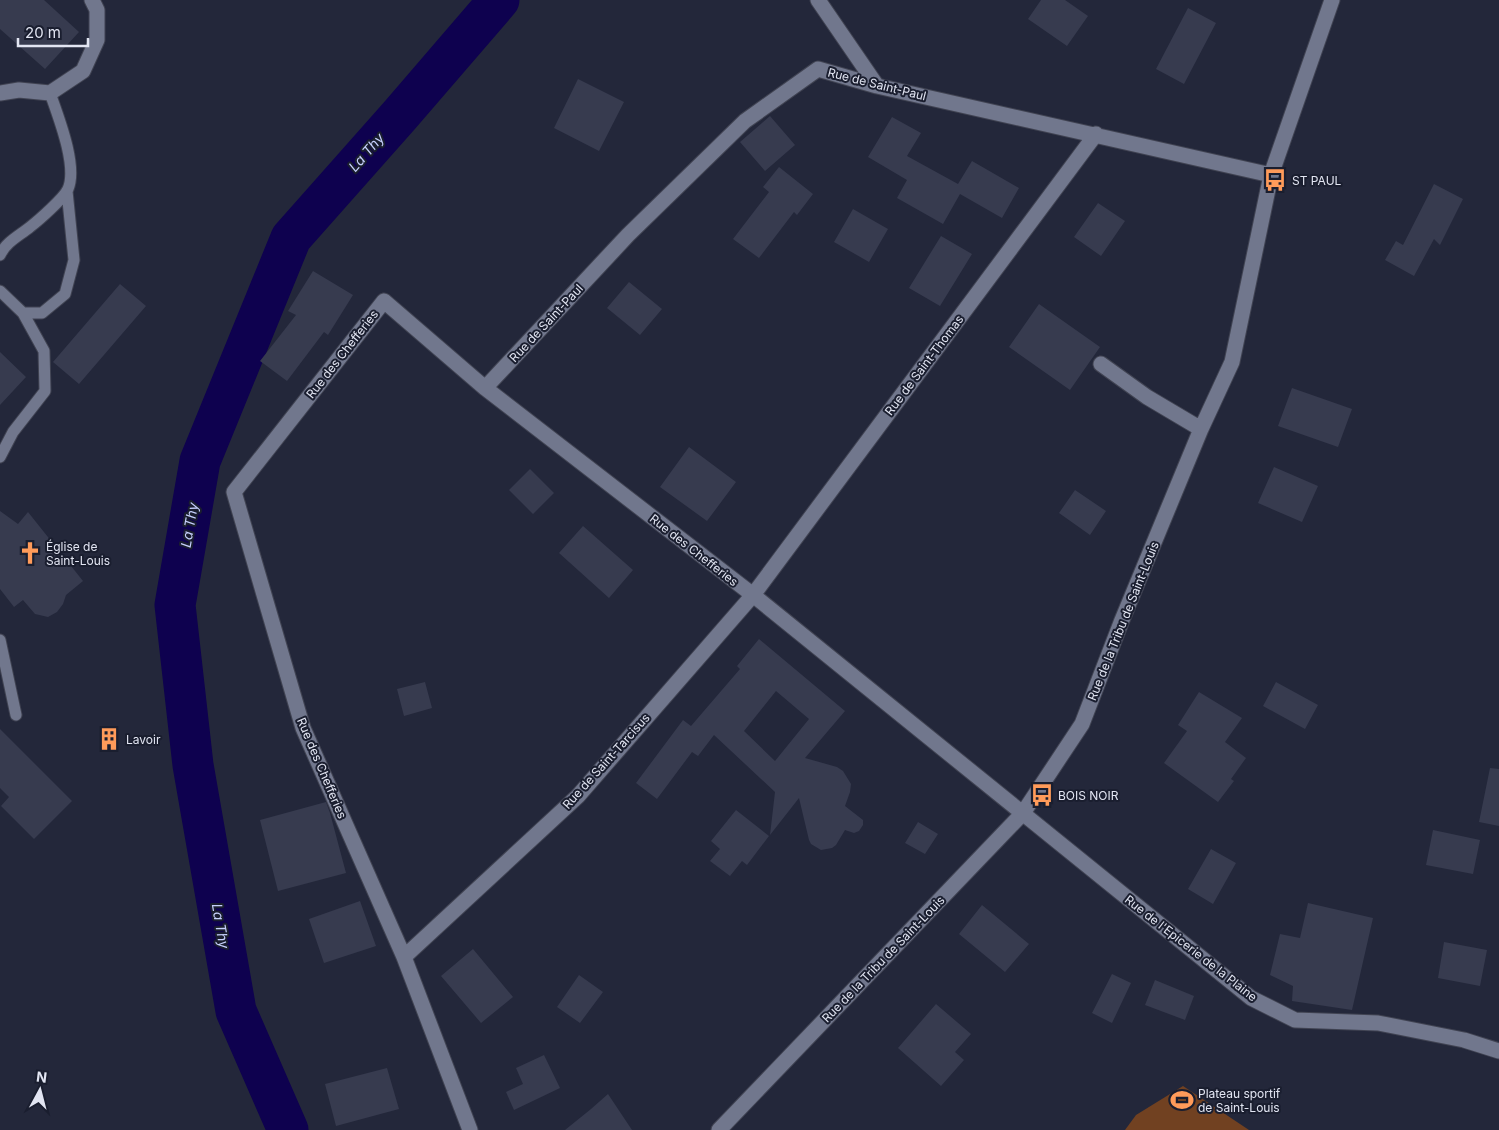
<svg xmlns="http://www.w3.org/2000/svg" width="1499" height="1130" font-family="Inter,sans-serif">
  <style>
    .green { fill: #714121 }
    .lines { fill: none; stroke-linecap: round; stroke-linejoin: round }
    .river { stroke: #0e014f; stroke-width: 41 }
    .building { fill: #373b4f; fill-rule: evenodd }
    .lane-casing { stroke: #404352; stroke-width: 13 }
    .street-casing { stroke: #404352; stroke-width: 17 }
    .lane { stroke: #71778d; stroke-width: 11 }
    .street { stroke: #71778d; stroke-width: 15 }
    .labels { text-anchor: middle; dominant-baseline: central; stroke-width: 4; stroke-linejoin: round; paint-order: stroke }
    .street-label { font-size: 12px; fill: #e2e5f2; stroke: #1a1e2f }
    .poi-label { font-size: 12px; fill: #e2e5f2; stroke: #1a1e2f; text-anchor: start }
    .water-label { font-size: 14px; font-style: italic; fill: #c6d0fc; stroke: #1a1e2f }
  </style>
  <rect width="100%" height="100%" fill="#23273a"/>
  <!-- green -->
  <path class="green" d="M 1183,1086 L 1249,1130 L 1125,1130 L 1136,1115 Z"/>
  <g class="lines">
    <!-- river -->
    <path class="river" d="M 288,1130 L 236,1011 L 193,765 L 175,605 L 200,461 L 291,238 L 400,115 L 499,0"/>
  </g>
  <!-- building -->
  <path class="building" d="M 0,0 L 44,0 L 79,32 L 45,69 L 0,29 Z
    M 1041,0 L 1065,0 L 1088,16 L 1067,46 L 1028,19 Z
    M 1188,8 L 1216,23 L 1184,84 L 1156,69 Z
    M 578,79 L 624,102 L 599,151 L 554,128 Z
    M 770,116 L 795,145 L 765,171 L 740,142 Z
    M 892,117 L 921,133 L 907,156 L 958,184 L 972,161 L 1019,188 L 1002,218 L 960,194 L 943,224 L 897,198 L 907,180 L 868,157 Z
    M 779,167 L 813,194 L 797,215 L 794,212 L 759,258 L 733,239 L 769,192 L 763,187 Z
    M 1434,184 L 1463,199 L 1440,245 L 1434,239 L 1414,276 L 1385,260 L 1396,241 L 1403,245 Z
    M 1098,203 L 1125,221 L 1101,256 L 1074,237 Z
    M 853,209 L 888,229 L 869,262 L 834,242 Z
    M 941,236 L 972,254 L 940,306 L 909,288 Z
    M 313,271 L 353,295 L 328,335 L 324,332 L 287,381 L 260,361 L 296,315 L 288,311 Z
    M 629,282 L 662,309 L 640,335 L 607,308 Z
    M 120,284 L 146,306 L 79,384 L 53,362 Z
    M 1039,304 L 1100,347 L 1070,390 L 1009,347 Z
    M 0,352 L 26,377 L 0,405 Z
    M 1292,388 L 1352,409 L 1338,447 L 1278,426 Z
    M 689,447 L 736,482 L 707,521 L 660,487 Z
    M 1274,467 L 1318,486 L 1302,522 L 1258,503 Z
    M 530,469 L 554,493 L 533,514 L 509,490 Z
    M 1075,490 L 1106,511 L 1090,535 L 1059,513 Z
    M 0,511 L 18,524 L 28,512 L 83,581 L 66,595 L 63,604 L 57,612 L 48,617 L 35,614 L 23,600 L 14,607 L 0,589 Z
    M 583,526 L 633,570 L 609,598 L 559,553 Z
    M 759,639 L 845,711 L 805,758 L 837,767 L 843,771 L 851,784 L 850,792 L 845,806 L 863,820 L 863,825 L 859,831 L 854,833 L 845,830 L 836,845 L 832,848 L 821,850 L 811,844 L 809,840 L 799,798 L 770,835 L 775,792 L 714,735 L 698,756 L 692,752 L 657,799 L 636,783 L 683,720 L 691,726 L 740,669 L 737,666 ZM 776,691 L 809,719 L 775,761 L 744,731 Z
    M 425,682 L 432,708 L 404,716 L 397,689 Z
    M 1276,682 L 1318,705 L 1305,729 L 1263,706 Z
    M 1199,692 L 1242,718 L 1225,742 L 1246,758 L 1231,779 L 1234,781 L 1218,802 L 1164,763 L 1187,731 L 1178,725 Z
    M 0,729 L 72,801 L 34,839 L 1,806 L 9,797 L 0,788 Z
    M 1490,768 L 1499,769 L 1499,826 L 1479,822 Z
    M 326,802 L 330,813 L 346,873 L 278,891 L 260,820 Z
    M 736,810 L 769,836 L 747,865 L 742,861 L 730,876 L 710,861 L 720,849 L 711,841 Z
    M 918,822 L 938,834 L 925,854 L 905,843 Z
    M 1433,830 L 1480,840 L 1473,874 L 1426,865 Z
    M 1211,849 L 1236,863 L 1213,904 L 1188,889 Z
    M 360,901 L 376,946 L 324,963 L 309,919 Z
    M 1308,903 L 1373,918 L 1352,1010 L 1292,1001 L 1293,986 L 1270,975 L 1280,934 L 1300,938 Z
    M 982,905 L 1029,944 L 1005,972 L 959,934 Z
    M 1444,942 L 1487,950 L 1480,986 L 1438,978 Z
    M 473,949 L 513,997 L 481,1023 L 441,976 Z
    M 1112,974 L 1131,983 L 1112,1023 L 1092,1013 Z
    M 579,975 L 603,992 L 580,1023 L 557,1007 Z
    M 1155,980 L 1194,996 L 1185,1020 L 1145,1005 Z
    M 936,1004 L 971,1034 L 955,1052 L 964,1060 L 941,1086 L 898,1048 Z
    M 544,1055 L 560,1088 L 514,1110 L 506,1092 L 523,1084 L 516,1068 Z
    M 387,1068 L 399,1109 L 336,1126 L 325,1084 Z
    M 608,1094 L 632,1130 L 565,1130 L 591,1109 Z"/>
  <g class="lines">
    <defs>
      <path id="lane" d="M 0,255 C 6,242 19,236 30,227 C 39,220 64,198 68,189 C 78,166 58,116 50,93
        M 0,291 L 23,313 L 42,313 L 65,294 L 74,260 L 67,191
        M 0,457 L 13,432 L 45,391 L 44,351 L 23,313
        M 0,640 L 16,715"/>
      <path id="street" d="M 818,0 L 877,86
        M 0,93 L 19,90 L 50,93 L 83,71 L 97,40 L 97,10 L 92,0
        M 1101,364 L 1147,397 L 1201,429
        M 485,388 L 628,235 L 745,121 L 818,69 L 877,86 L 1271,175
        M 404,957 L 578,796 L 753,595 L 1096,134
        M 470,1130 L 404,957 L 303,728 L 234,492 L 384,301 L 485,388 L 753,595 L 1251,998 L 1295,1020 L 1378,1023 L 1464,1040 L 1499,1051
        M 719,1130 L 1023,813 L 1082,724 L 1122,620 L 1201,429 L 1232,362 L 1271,175 L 1332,0"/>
    </defs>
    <!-- lane casing -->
    <use href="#lane" class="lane-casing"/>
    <!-- street casing -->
    <use href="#street" class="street-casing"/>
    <!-- lane -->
    <use href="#lane" class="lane"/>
    <!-- street -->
    <use href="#street" class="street"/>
  </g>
  <!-- icons -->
  <defs>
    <symbol id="bus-bare" viewBox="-9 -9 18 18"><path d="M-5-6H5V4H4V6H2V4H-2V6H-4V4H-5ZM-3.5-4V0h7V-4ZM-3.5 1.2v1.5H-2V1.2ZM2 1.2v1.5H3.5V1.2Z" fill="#ff9b5a" stroke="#1a1e2f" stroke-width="2.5" paint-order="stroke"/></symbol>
    <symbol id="church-bare" viewBox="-9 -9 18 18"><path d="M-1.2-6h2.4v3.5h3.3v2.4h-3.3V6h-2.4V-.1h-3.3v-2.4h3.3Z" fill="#ff9b5a" stroke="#1a1e2f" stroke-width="2.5" paint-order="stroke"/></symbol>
    <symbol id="building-bare" viewBox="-9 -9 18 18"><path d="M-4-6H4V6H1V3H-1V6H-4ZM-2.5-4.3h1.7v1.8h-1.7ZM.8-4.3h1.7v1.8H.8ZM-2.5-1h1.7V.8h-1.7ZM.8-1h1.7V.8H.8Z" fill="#ff9b5a" stroke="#1a1e2f" stroke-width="2.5" paint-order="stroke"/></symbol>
    <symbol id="stadium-bare" viewBox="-9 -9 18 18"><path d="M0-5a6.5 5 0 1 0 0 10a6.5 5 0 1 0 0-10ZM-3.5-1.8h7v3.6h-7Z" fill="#ff9b5a" stroke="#1a1e2f" stroke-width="2.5" paint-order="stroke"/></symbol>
  </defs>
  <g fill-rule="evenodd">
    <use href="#bus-bare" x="1259" y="164" width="32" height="32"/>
    <use href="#church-bare" x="14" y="537" width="32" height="32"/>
    <use href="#building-bare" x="93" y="723" width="32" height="32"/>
    <use href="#bus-bare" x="1026" y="779" width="32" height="32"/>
    <use href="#stadium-bare" x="1166" y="1084" width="32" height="32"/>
  </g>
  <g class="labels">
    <!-- street labels -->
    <g class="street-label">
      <text transform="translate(877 84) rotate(14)">Rue de Saint-Paul</text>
      <text transform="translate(546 323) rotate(-47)">Rue de Saint-Paul</text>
      <text transform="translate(342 354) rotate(-52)">Rue des Chefferies</text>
      <text transform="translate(924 365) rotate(-53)">Rue de Saint-Thomas</text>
      <text transform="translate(694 550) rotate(38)">Rue des Chefferies</text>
      <text transform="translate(1123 621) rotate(-68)">Rue de la Tribu de Saint-Louis</text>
      <text transform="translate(606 761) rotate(-48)">Rue de Saint-Tarcisus</text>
      <text transform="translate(322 768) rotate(67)">Rue des Chefferies</text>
      <text transform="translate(1191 948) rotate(38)">Rue de l'Epicerie de la Plaine</text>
      <text transform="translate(883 959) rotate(-46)">Rue de la Tribu de Saint-Louis</text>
    </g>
    <!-- poi labels -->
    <g class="poi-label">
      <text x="1292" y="180">ST PAUL</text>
      <text x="46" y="546">Église de<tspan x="46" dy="14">Saint-Louis</tspan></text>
      <text x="126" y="739">Lavoir</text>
      <text x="1058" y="795">BOIS NOIR</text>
      <text x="1198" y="1093">Plateau sportif<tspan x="1198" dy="14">de Saint-Louis</tspan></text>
    </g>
    <!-- water labels -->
    <g class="water-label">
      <text transform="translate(366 152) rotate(-49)">La Thy</text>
      <text transform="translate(189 525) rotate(-80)">La Thy</text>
      <text transform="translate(221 926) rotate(80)">La Thy</text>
    </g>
  </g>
  <!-- north arrow -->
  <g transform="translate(40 1090) rotate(7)" stroke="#1a1e2f" stroke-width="4" paint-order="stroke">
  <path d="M0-4L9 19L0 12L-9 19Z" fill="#e2e5f2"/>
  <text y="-8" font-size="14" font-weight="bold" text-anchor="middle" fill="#e2e5f2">N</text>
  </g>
  <!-- scale -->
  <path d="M18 38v8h70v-8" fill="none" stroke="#e2e5f2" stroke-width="2.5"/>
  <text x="25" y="38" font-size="15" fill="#e2e5f2" stroke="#1a1e2f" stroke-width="4" paint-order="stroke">20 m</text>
</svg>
